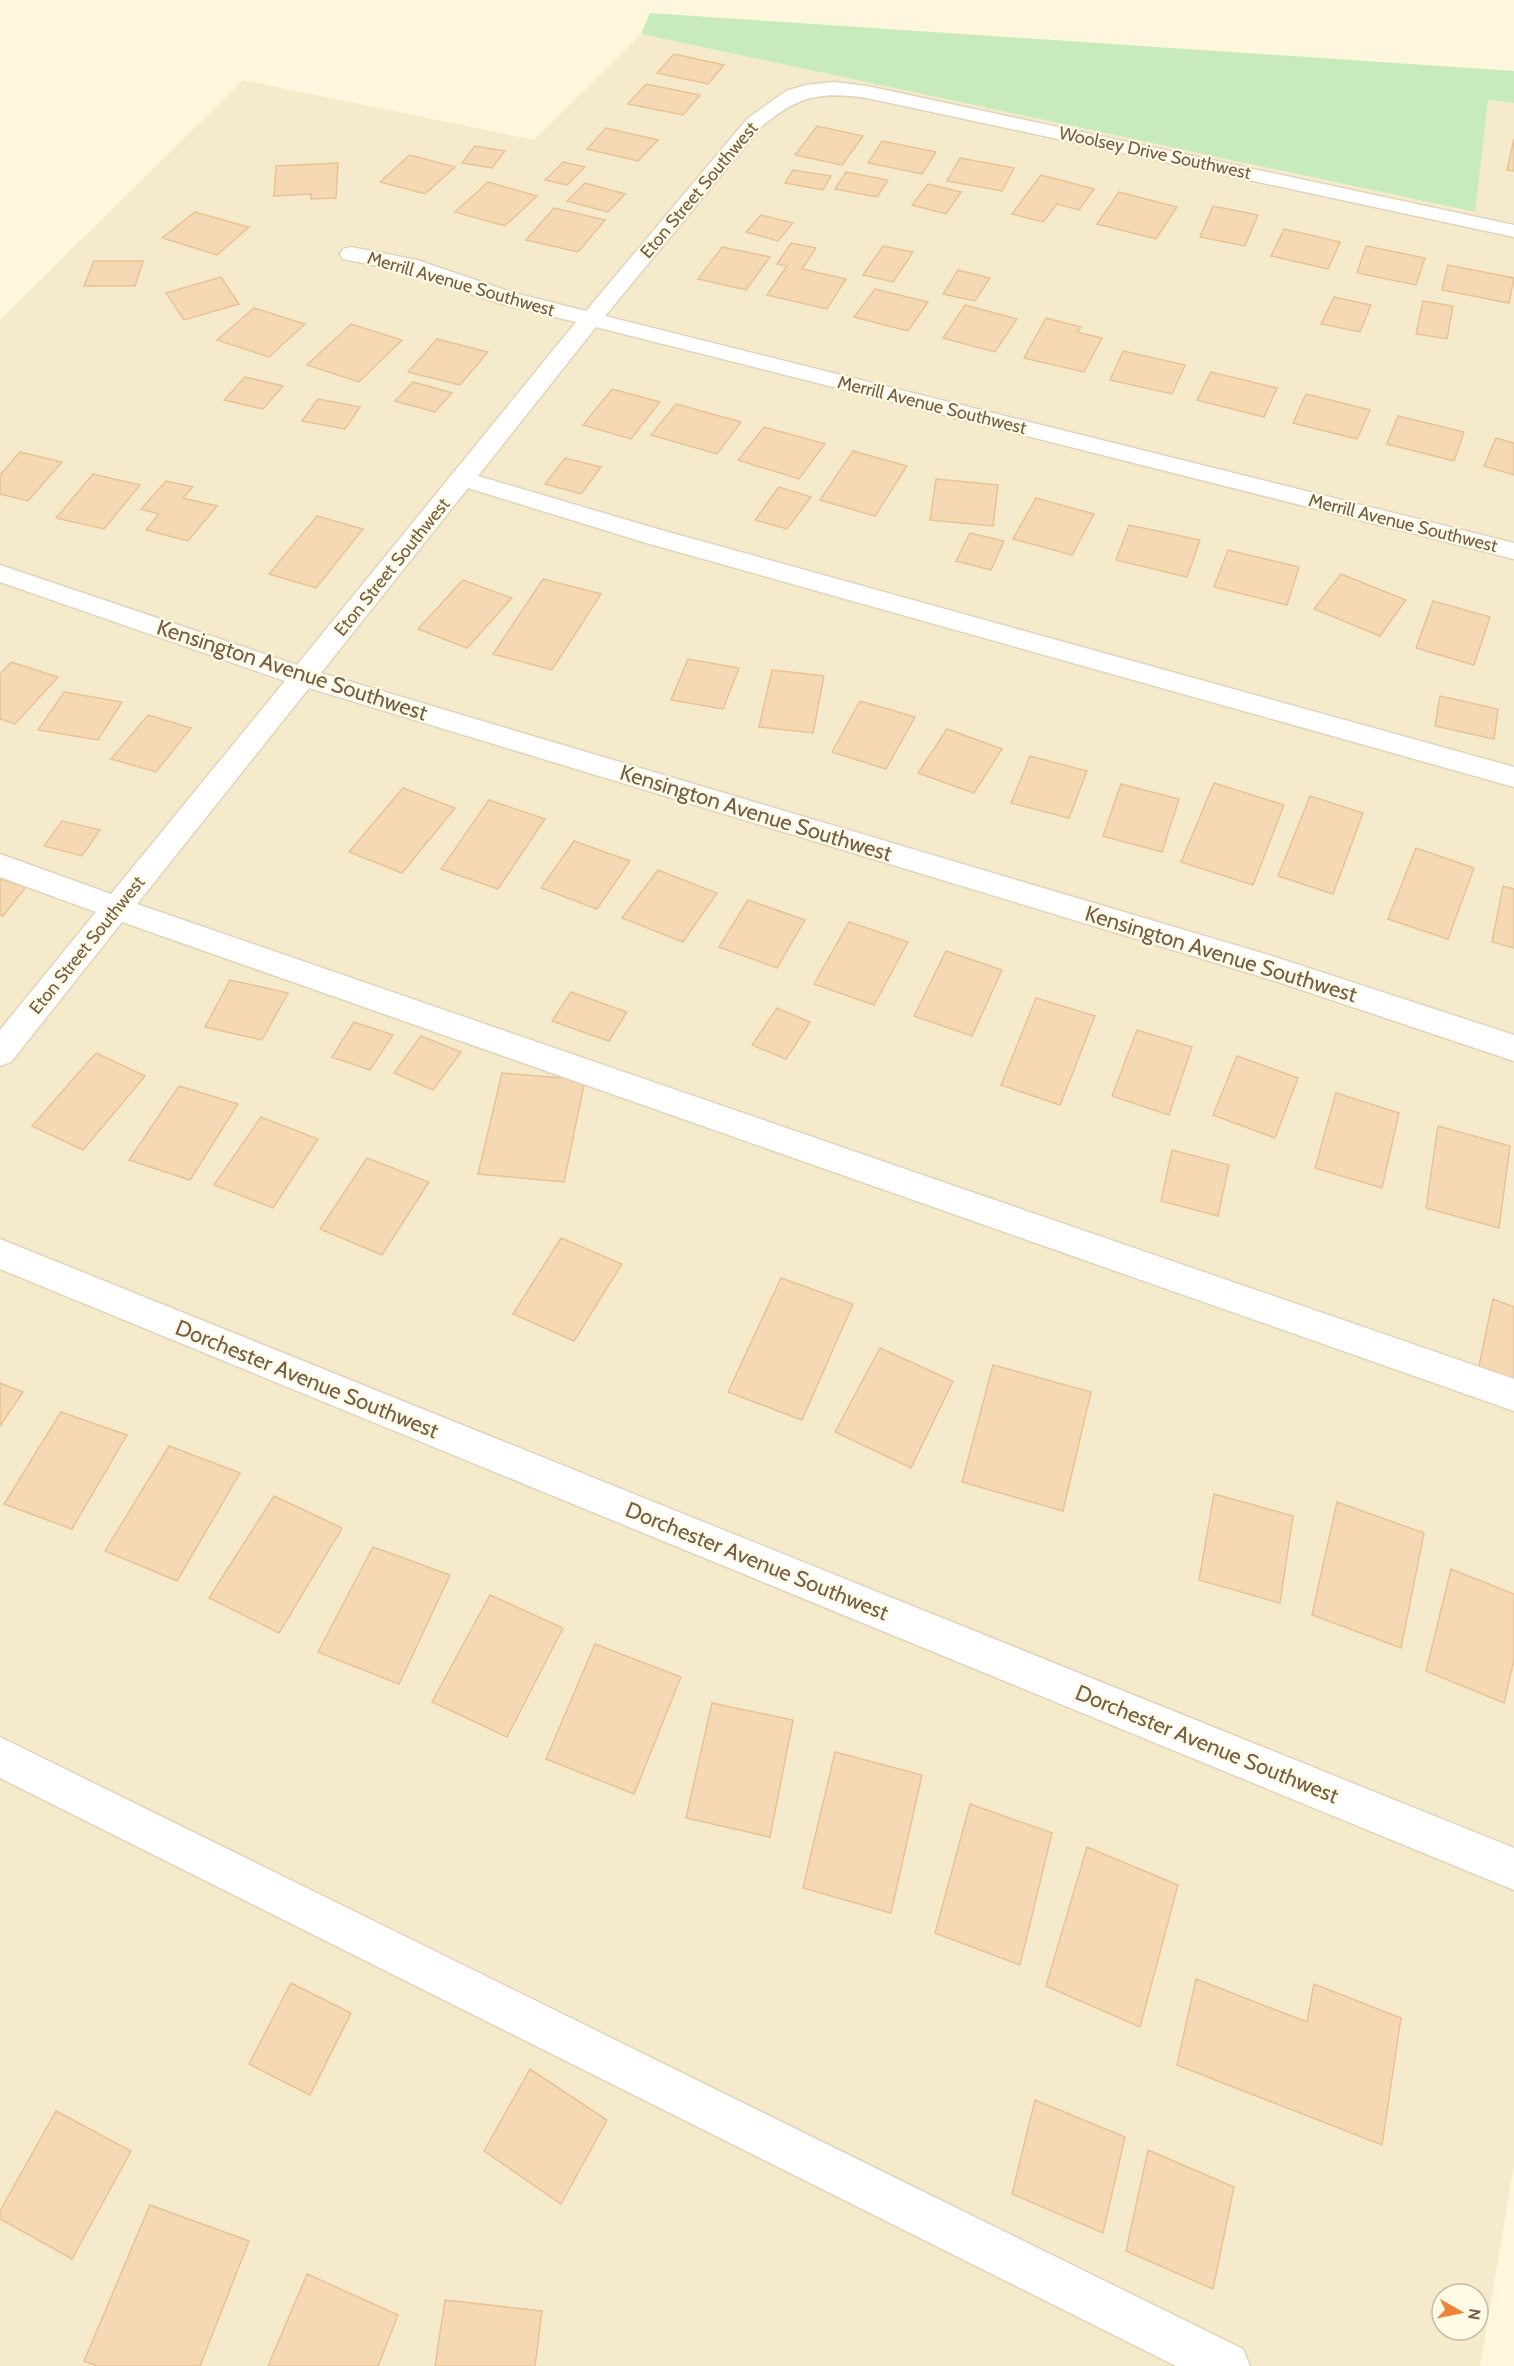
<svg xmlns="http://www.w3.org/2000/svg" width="1514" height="2366" font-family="Cabin,sans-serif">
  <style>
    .residential { fill: #f6eacc; fill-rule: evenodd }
    .green { fill: #c7ebbc }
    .building { fill: #f5d9b4; stroke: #e8c393; stroke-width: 1.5 }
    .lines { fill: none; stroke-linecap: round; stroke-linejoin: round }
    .minor-casing { stroke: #e2d4ba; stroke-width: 3 }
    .minor { fill: #fff; fill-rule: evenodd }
    .labels { text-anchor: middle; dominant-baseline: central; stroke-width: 4.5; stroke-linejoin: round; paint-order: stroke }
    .far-street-label { font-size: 18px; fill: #755e45; stroke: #fffae6 }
    .street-label { font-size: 22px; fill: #755e45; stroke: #fffae6 }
  </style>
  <rect width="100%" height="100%" fill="#fef7de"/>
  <!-- residential -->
  <path class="residential" d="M 641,34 L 1474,212 L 1488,100 L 1514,103 L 1514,2166 L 1480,2366 L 0,2366 L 0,320 L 243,80 L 534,140 ZM 1442,2294 L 1478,2294 L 1478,2330 L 1442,2330 Z"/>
  <!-- green -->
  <path class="green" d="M 650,13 L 1514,71 L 1514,103 L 1488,100 L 1475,212 L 641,34 Z"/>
  <!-- building -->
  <path class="building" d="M 674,54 L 724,65 L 708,84 L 657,73 Z
    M 646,84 L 700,95 L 683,115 L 628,104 Z
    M 817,126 L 863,136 L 842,165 L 795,155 Z
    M 606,128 L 658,140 L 638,161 L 587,149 Z
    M 1514,139 L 1514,171 L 1507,170 Z
    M 882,141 L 936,152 L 922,174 L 868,163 Z
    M 475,146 L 505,151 L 492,168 L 462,163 Z
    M 410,155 L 455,167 L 425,194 L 380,182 Z
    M 960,158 L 1014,168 L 1002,191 L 947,181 Z
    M 563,162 L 585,167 L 567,185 L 545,180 Z
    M 338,163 L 336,198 L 311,199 L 311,194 L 274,196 L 276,166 Z
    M 793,170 L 831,176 L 823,190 L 785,183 Z
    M 846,172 L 888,180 L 877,197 L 835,189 Z
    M 1041,175 L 1094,189 L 1079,210 L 1057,204 L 1043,222 L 1012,214 Z
    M 488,182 L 537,196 L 505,226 L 455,212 Z
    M 585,183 L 625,194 L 608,212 L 567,201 Z
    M 928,184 L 961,192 L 946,214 L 912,205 Z
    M 1119,192 L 1177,207 L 1156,239 L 1097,224 Z
    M 1213,206 L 1258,215 L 1245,246 L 1200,237 Z
    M 554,208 L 605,220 L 578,252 L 526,240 Z
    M 195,212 L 249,227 L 217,255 L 162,238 Z
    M 761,215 L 793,223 L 778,241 L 746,232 Z
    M 1284,229 L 1340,242 L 1328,269 L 1271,256 Z
    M 791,243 L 816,248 L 802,269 L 846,279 L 827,309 L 767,295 L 787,266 L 777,264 Z
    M 883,246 L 913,252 L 893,282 L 863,275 Z
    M 1366,246 L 1425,258 L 1416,285 L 1357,273 Z
    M 722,247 L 770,257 L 746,290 L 698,279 Z
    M 94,261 L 143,261 L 135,286 L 84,286 Z
    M 1448,265 L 1514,278 L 1509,303 L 1442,290 Z
    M 958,270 L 990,278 L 975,301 L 943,294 Z
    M 221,277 L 239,304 L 184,320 L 166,293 Z
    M 875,289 L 928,302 L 908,331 L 854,317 Z
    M 1334,297 L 1371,305 L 1360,332 L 1321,324 Z
    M 1423,301 L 1453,306 L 1447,339 L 1416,334 Z
    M 965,305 L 1017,319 L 995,352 L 943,338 Z
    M 254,308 L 305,324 L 269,357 L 217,340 Z
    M 1046,318 L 1081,327 L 1077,332 L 1102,338 L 1084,372 L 1024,358 Z
    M 351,324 L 402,340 L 359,382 L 307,365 Z
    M 437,339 L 488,352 L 460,385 L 408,372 Z
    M 1123,351 L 1185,365 L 1172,394 L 1110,380 Z
    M 1211,372 L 1277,388 L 1264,417 L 1197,400 Z
    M 245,377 L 283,386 L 263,409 L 224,400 Z
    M 413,382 L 452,393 L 435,412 L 395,401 Z
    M 612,389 L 660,402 L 631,439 L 583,425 Z
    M 1306,394 L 1370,410 L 1357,439 L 1293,423 Z
    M 318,399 L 360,407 L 345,429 L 302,421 Z
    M 676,404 L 741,422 L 717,454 L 651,435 Z
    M 1398,416 L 1464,432 L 1454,461 L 1387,444 Z
    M 764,427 L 825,444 L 799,479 L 738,460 Z
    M 1496,438 L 1514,443 L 1514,475 L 1484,466 Z
    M 853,451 L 907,466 L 875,516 L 820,500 Z
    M 20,452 L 62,462 L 28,501 L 0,494 L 0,475 Z
    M 565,458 L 601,467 L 581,494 L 545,484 Z
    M 93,474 L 140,485 L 104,529 L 56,518 Z
    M 936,479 L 998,485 L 993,526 L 930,520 Z
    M 166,481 L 193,487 L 183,498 L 217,506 L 188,541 L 146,530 L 159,514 L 141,509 Z
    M 779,487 L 811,497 L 787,529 L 755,520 Z
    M 1036,498 L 1094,514 L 1072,555 L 1013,539 Z
    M 317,516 L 363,529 L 316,588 L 269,574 Z
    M 1129,525 L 1200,540 L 1187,577 L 1116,560 Z
    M 970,533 L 1004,541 L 991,570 L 956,561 Z
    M 1228,550 L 1299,567 L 1287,605 L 1214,587 Z
    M 1341,574 L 1406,600 L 1380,636 L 1314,609 Z
    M 543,579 L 601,594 L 552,670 L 493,654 Z
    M 463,580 L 512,598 L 467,648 L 418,629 Z
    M 1433,601 L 1490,617 L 1474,665 L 1416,648 Z
    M 688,659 L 739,668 L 723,709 L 671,700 Z
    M 11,662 L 58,677 L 15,724 L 0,719 L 0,674 Z
    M 772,670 L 824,676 L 813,733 L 759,727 Z
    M 64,692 L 122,702 L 98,740 L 38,730 Z
    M 1440,696 L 1498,709 L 1494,739 L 1435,726 Z
    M 860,701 L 915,717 L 886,769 L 832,752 Z
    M 148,715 L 191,728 L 156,772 L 111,759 Z
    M 947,729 L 1002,749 L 974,793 L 918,773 Z
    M 1030,756 L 1087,771 L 1069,818 L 1011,803 Z
    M 1214,783 L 1284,805 L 1253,885 L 1181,862 Z
    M 1121,784 L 1179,799 L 1162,852 L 1103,836 Z
    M 403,788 L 455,808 L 402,873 L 349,852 Z
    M 1310,796 L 1363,813 L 1333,894 L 1278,876 Z
    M 489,800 L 545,819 L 498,889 L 441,869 Z
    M 62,821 L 100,830 L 82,856 L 44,846 Z
    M 574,841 L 630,861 L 597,909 L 541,888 Z
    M 1416,848 L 1474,868 L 1448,939 L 1388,919 Z
    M 658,870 L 717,893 L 683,942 L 622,918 Z
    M 0,879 L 26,887 L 3,916 L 0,915 Z
    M 1503,886 L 1514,889 L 1514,948 L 1492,942 Z
    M 748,900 L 805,920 L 777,968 L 719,947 Z
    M 849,922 L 908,942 L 874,1005 L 814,984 Z
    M 946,951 L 1002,970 L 972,1036 L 914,1016 Z
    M 230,980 L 288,993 L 262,1040 L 205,1027 Z
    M 571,992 L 627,1012 L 609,1041 L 552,1021 Z
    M 1036,998 L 1095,1016 L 1060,1105 L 1001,1085 Z
    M 777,1008 L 810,1022 L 786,1059 L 752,1045 Z
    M 354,1022 L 393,1035 L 370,1070 L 332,1057 Z
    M 1137,1030 L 1192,1047 L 1169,1115 L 1112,1096 Z
    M 421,1036 L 461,1052 L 433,1090 L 394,1073 Z
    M 96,1053 L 145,1076 L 83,1150 L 32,1126 Z
    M 1237,1056 L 1298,1078 L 1275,1138 L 1213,1115 Z
    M 502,1073 L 585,1080 L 564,1182 L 478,1174 Z
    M 179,1086 L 238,1104 L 190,1180 L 129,1160 Z
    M 1336,1093 L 1399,1113 L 1382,1188 L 1315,1168 Z
    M 261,1117 L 318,1139 L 273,1208 L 214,1185 Z
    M 1438,1126 L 1510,1146 L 1499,1228 L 1426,1208 Z
    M 1172,1150 L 1229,1165 L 1218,1216 L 1161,1201 Z
    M 367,1158 L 429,1182 L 382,1255 L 320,1229 Z
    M 561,1238 L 622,1264 L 574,1341 L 513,1314 Z
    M 781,1278 L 853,1304 L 802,1420 L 728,1392 Z
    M 1493,1299 L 1514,1307 L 1514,1379 L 1479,1366 Z
    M 880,1348 L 953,1381 L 911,1468 L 835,1432 Z
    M 993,1365 L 1091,1392 L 1063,1511 L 962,1482 Z
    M 0,1383 L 23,1392 L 0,1426 Z
    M 61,1412 L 127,1435 L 72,1529 L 4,1504 Z
    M 169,1446 L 240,1473 L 177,1581 L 105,1551 Z
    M 1214,1494 L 1293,1516 L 1280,1603 L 1199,1580 Z
    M 274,1496 L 342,1528 L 279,1633 L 209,1598 Z
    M 1337,1502 L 1424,1533 L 1401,1648 L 1312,1615 Z
    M 373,1547 L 450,1575 L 399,1684 L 318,1652 Z
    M 1451,1569 L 1514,1594 L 1514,1660 L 1504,1703 L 1426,1671 Z
    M 490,1595 L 563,1628 L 507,1737 L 432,1702 Z
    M 595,1644 L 681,1677 L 634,1794 L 546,1759 Z
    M 712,1703 L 793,1720 L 770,1837 L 686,1818 Z
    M 835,1752 L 922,1775 L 891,1913 L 803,1888 Z
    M 970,1804 L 1052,1833 L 1020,1965 L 935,1933 Z
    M 1087,1847 L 1178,1885 L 1140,2027 L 1046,1986 Z
    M 1196,1979 L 1307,2022 L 1314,1984 L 1401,2018 L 1382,2145 L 1177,2065 Z
    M 291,1983 L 351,2013 L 310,2095 L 249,2064 Z
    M 530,2069 L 607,2120 L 561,2204 L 484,2151 Z
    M 1035,2100 L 1125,2137 L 1103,2233 L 1012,2194 Z
    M 56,2111 L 131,2151 L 72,2259 L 0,2219 L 0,2211 Z
    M 1148,2150 L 1234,2187 L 1213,2289 L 1126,2251 Z
    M 150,2205 L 249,2241 L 200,2366 L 97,2366 L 84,2361 Z
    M 307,2274 L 398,2315 L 378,2366 L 268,2366 Z
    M 445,2300 L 542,2311 L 535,2366 L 435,2366 Z"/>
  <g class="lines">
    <defs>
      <path id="minor" d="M 834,82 L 867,86 L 1514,225 L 1514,237 L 867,98 C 819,91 798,96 761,127 L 605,316 L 1514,543 L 1514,559 L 596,327 L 478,476 L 661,530 L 1514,767 L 1514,787 L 643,542 L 468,488 L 321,673 L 1275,957 L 1514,1035 L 1514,1061 L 1272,980 L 309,688 L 137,904 L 1514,1379 L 1514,1411 L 122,922 L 11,1062 L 0,1066 L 0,1030 L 96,912 L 0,877 L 0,854 L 111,894 L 285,681 L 0,582 L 0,565 L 297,665 L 576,322 L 498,303 L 404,271 L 343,259 L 340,254 L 343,249 L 351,247 L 417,260 L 514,293 L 586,311 L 747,119 L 786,91 L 806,85 Z
        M 0,1239 L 1514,1848 L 1514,1890 L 0,1269 Z
        M 0,1737 L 1243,2349 L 1250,2366 L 1176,2366 L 0,1778 Z"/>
    </defs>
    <!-- minor casing -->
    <use href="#minor" class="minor-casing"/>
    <!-- minor -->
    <use href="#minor" class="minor"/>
  </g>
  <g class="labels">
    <!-- far-street labels -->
    <g class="far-street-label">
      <text transform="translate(1155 153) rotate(12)">Woolsey Drive Southwest</text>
      <text transform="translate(699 190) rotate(-50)">Eton Street Southwest</text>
      <text transform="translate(461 284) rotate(16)">Merrill Avenue Southwest</text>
      <text transform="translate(932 405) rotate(14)">Merrill Avenue Southwest</text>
      <text transform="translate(1403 523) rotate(14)">Merrill Avenue Southwest</text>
      <text transform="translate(392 567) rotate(-51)">Eton Street Southwest</text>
      <text transform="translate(87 945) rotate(-51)">Eton Street Southwest</text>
    </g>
    <!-- street labels -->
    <g class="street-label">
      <text transform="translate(292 670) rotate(18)">Kensington Avenue Southwest</text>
      <text transform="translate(756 813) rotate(17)">Kensington Avenue Southwest</text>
      <text transform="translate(1221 954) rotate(17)">Kensington Avenue Southwest</text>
      <text transform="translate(307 1379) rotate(22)">Dorchester Avenue Southwest</text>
      <text transform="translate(757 1561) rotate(22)">Dorchester Avenue Southwest</text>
      <text transform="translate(1207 1744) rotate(22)">Dorchester Avenue Southwest</text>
    </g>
  </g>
  <!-- north arrow -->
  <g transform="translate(1460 2312) rotate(99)"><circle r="28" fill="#fffae6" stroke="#c8bca6" stroke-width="1.5"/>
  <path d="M0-4.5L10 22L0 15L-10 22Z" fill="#f0833a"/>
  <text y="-9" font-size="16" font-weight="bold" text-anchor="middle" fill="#755e45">N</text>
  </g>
</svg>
